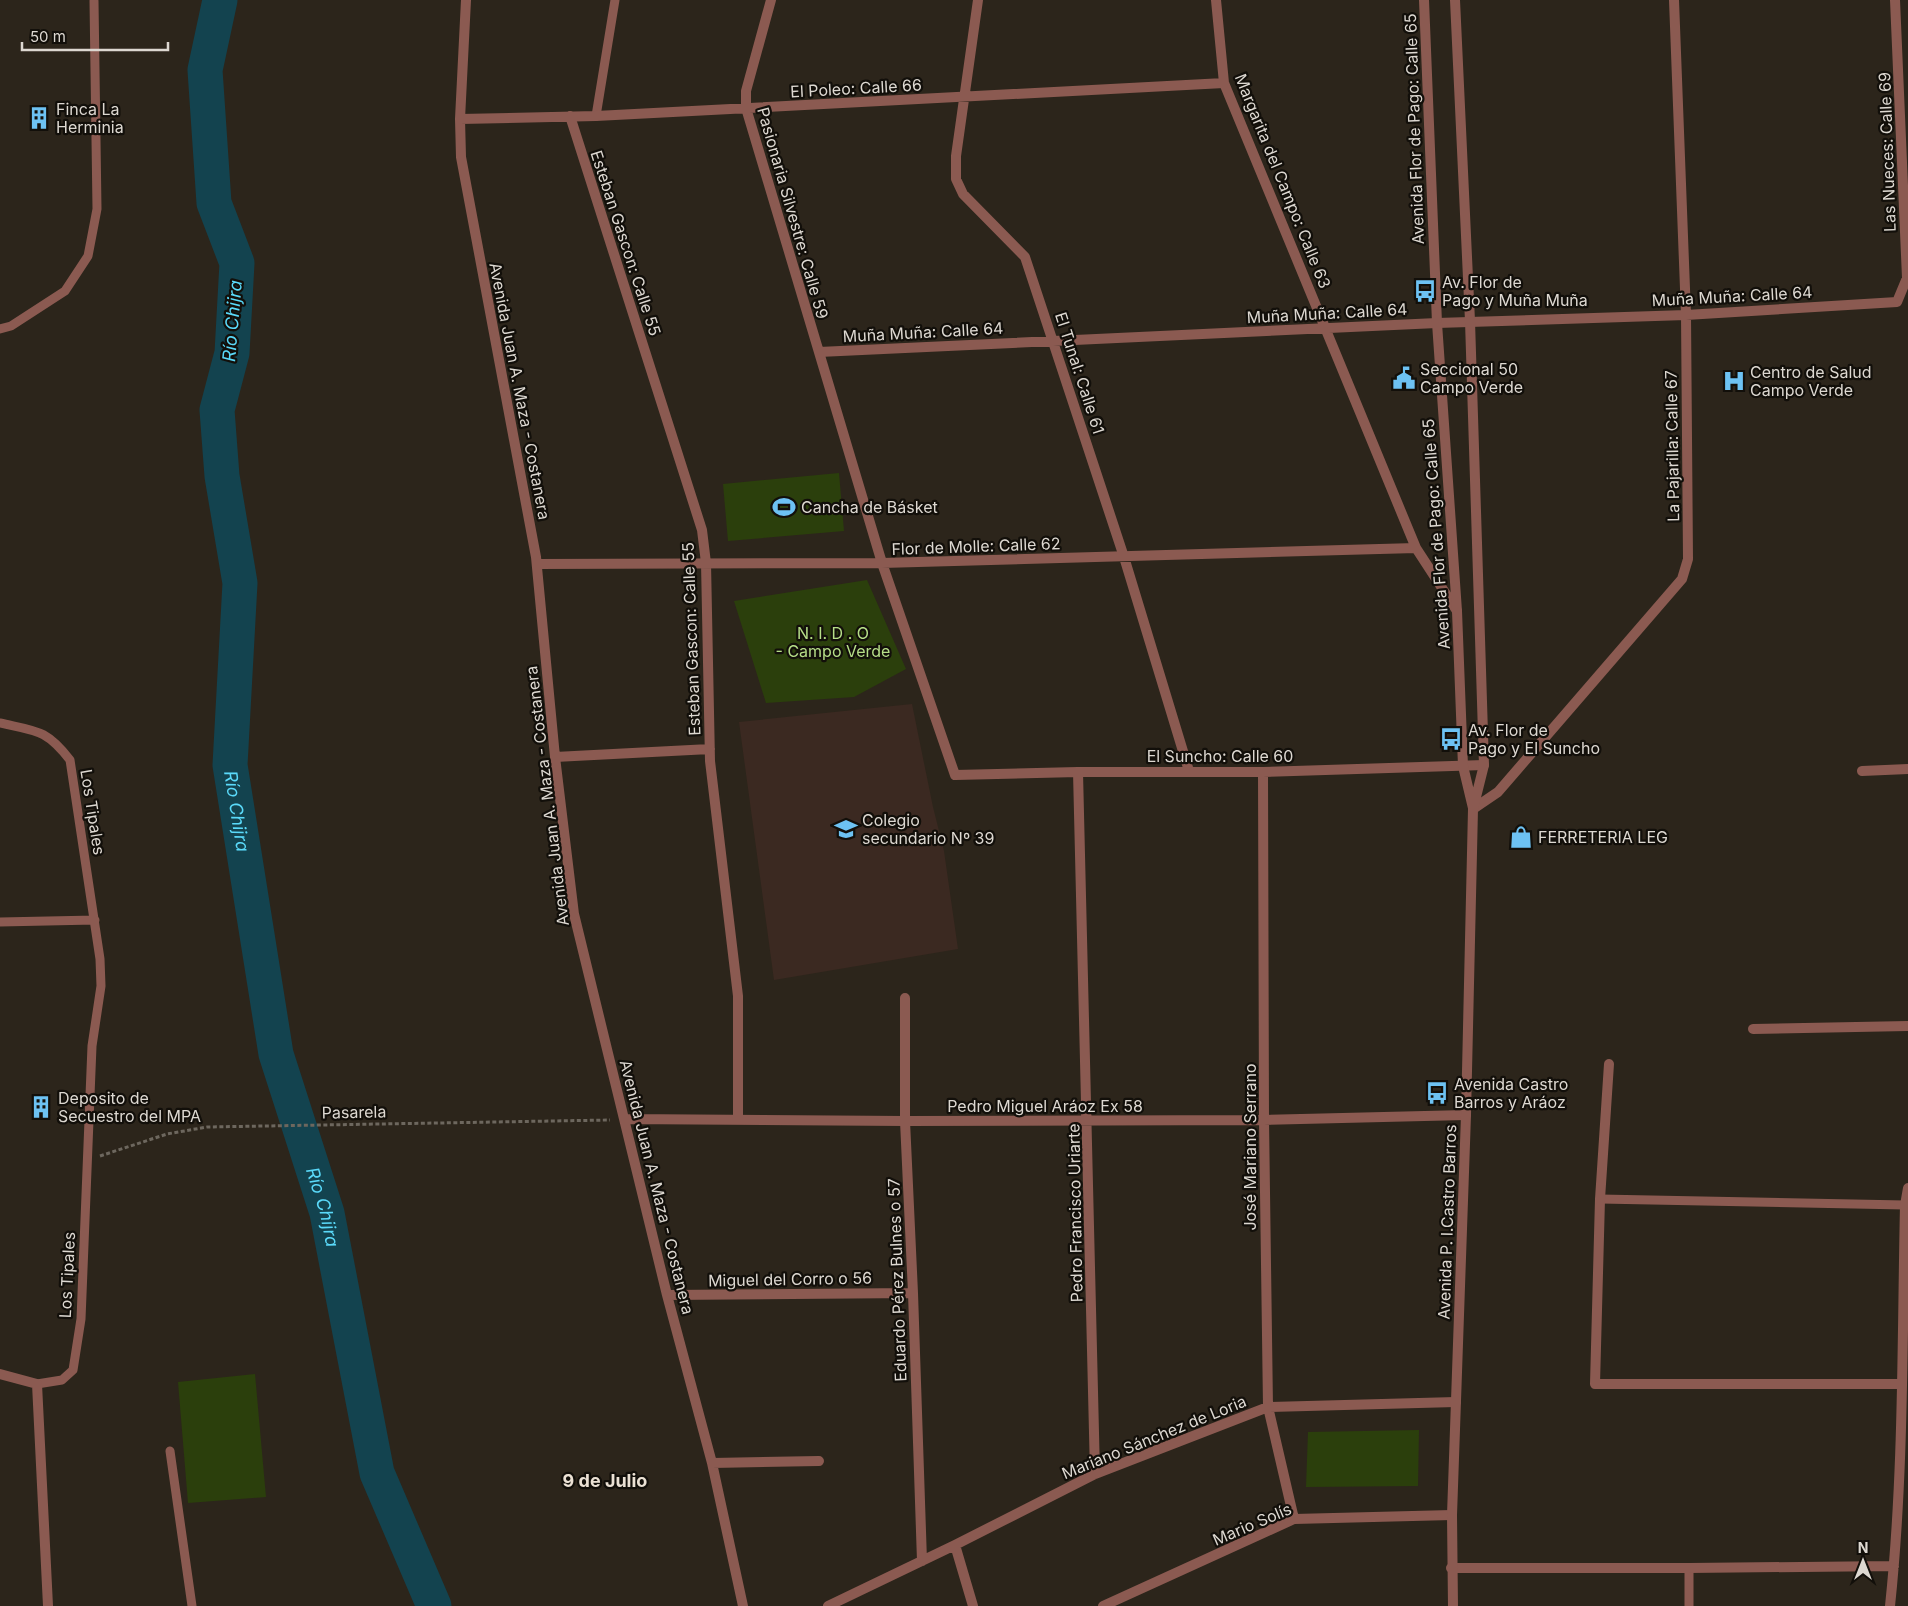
<svg xmlns="http://www.w3.org/2000/svg" width="1908" height="1606" font-family="Inter,sans-serif">
  <style>
    .education { fill: #3b2921 }
    .green { fill: #2b3f0c }
    .lines { fill: none; stroke-linecap: round; stroke-linejoin: round }
    .river { stroke: #13434f; stroke-width: 35 }
    .path { stroke: #6d675e; stroke-width: 3; stroke-dasharray: 4 2.5; stroke-linecap: butt }
    .service { stroke: #8b5a51; stroke-width: 9 }
    .minor { stroke: #8b5a51; stroke-width: 10 }
    .tertiary { stroke: #8b5a51; stroke-width: 10 }
    .labels { text-anchor: middle; dominant-baseline: central; stroke-width: 4.5; stroke-linejoin: round; paint-order: stroke }
    .street-label { font-size: 16px; fill: #ddd8d1; stroke: #120f0a }
    .poi-label { font-size: 16px; fill: #ddd8d1; stroke: #120f0a; text-anchor: start }
    .park-label { font-size: 16px; fill: #b6de88; stroke: #120f0a }
    .water-label { font-size: 18px; font-style: italic; fill: #5ad9f9; stroke: #120f0a }
    .neighbourhood-label { font-size: 18px; font-weight: bold; fill: #ebe1d4; stroke: #120f0a }
  </style>
  <rect width="100%" height="100%" fill="#2c251b"/>
  <!-- education -->
  <path class="education" d="M 912,704 L 933,807 L 944,851 L 958,949 L 774,980 L 739,722 Z"/>
  <!-- green -->
  <path class="green" d="M 839,473 L 844,531 L 728,541 L 723,484 Z
    M 867,580 L 906,669 L 854,697 L 766,703 L 734,601 Z
    M 255,1374 L 266,1497 L 188,1503 L 178,1382 Z
    M 1419,1430 L 1418,1486 L 1306,1487 L 1308,1432 Z"/>
  <g class="lines">
    <!-- river -->
    <path class="river" id="s1" d="M 220,0 L 205,70 L 214,203 L 237,263 L 232,353 L 217,410 L 222,476 L 240,583 L 230,765 L 276,1054 L 327,1213 L 377,1473 L 434,1606"/>
    <!-- path -->
    <path class="path" d="M 100,1156 L 167,1134 L 207,1127 L 610,1120"/>
    <!-- service -->
    <path class="service" d="M 596,116 L 615,0
      M 0,329 L 11,326 L 65,291 L 88,256 L 97,209 L 94,1
      M 0,723 C 36,731 46,729 70,760 L 100,959 L 101,986 L 92,1046 L 81,1319 L 73,1370 L 62,1380 L 37,1384
      M 0,922 L 95,920
      M 1600,1199 L 1905,1205
      M 170,1451 L 192,1606
      M 1689,1568 L 1689,1606"/>
    <!-- minor -->
    <path class="minor" d="M 466,0 L 460,119 L 461,157 L 536,557 L 555,757 L 574,914 L 667,1295 L 712,1463 L 743,1606
      M 771,0 L 746,91 L 746,108 L 882,563 L 955,775 L 1078,772 L 1263,772 L 1484,765
      M 978,0 L 956,156 L 956,179 L 963,194 L 1025,257 L 1124,557 L 1189,771
      M 1216,0 L 1224,83 L 1416,548 L 1457,611
      M 570,116 L 702,530 L 706,563 L 710,761 L 738,996 L 738,1119
      M 460,119 L 596,116 L 1224,83
      M 819,352 L 1437,323 L 1686,315 L 1897,302 L 1907,278 L 1895,0
      M 537,564 L 882,563 L 1416,548
      M 555,757 L 710,749
      M 1862,771 L 1908,769
      M 1078,772 L 1095,1474
      M 1263,772 L 1264,1120 L 1268,1407 L 1294,1519
      M 1473,809 L 1498,792 L 1682,579 L 1688,559 L 1686,315 L 1674,0
      M 905,998 L 905,1121 L 913,1293 L 922,1561
      M 1753,1029 L 1908,1026
      M 1609,1064 L 1600,1199 L 1595,1384 L 1901,1384
      M 625,1119 L 905,1121 L 1264,1120 L 1466,1115
      M 667,1295 L 913,1293
      M 0,1374 L 37,1384 L 48,1606
      M 712,1463 L 819,1461
      M 955,1545 L 973,1606
      M 1451,1568 L 1689,1568 L 1894,1566
      M 828,1606 L 955,1545 L 1095,1474 L 1268,1407 L 1456,1402
      M 1103,1606 L 1294,1519 L 1452,1515
      M 1890,1606 C 1904,1473 1902,1338 1905,1205 L 1908,1188"/>
    <!-- tertiary -->
    <path class="tertiary" d="M 1424,0 L 1437,323 L 1457,611 L 1463,766 L 1473,808
      M 1453,1606 L 1452,1515 L 1466,1115 L 1473,809 L 1484,765 L 1470,321 L 1455,0"/>
  </g>
  <!-- icons -->
  <defs>
    <symbol id="building-bare" viewBox="-9 -9 18 18"><path d="M-4-6H4V6H1V3H-1V6H-4ZM-2.5-4.3h1.7v1.8h-1.7ZM.8-4.3h1.7v1.8H.8ZM-2.5-1h1.7V.8h-1.7ZM.8-1h1.7V.8H.8Z" fill="#6dc2f3" stroke="#120f0a" stroke-width="2.5" paint-order="stroke"/></symbol>
    <symbol id="bus-bare" viewBox="-9 -9 18 18"><path d="M-5-6H5V4H4V6H2V4H-2V6H-4V4H-5ZM-3.5-4V0h7V-4ZM-3.5 1.2v1.5H-2V1.2ZM2 1.2v1.5H3.5V1.2Z" fill="#6dc2f3" stroke="#120f0a" stroke-width="2.5" paint-order="stroke"/></symbol>
    <symbol id="civic-bare" viewBox="-9 -9 18 18"><path d="M-.6-6.5H3V-4.5H.6V-3L4-1V1h2V6H-6V1h2V-1L-.6-3ZM-1.2 2.5V6h2.4V2.5Z" fill="#6dc2f3" stroke="#120f0a" stroke-width="2.5" paint-order="stroke"/></symbol>
    <symbol id="hospital-bare" viewBox="-9 -9 18 18"><path d="M-5-5h3v3.5h4V-5h3V5h-3V1.5h-4V5h-3Z" fill="#6dc2f3" stroke="#120f0a" stroke-width="2.5" paint-order="stroke"/></symbol>
    <symbol id="stadium-bare" viewBox="-9 -9 18 18"><path d="M0-5a6.5 5 0 1 0 0 10a6.5 5 0 1 0 0-10ZM-3.5-1.8h7v3.6h-7Z" fill="#6dc2f3" stroke="#120f0a" stroke-width="2.5" paint-order="stroke"/></symbol>
    <symbol id="school-bare" viewBox="-9 -9 18 18"><path d="M0-5L7-2L0 1L-7-2ZM-4 1L0 2.5L4 1V4Q0 6-4 4Z" fill="#6dc2f3" stroke="#120f0a" stroke-width="2.5" paint-order="stroke"/></symbol>
    <symbol id="shop-bare" viewBox="-9 -9 18 18"><path d="M-5-2.5h2.3a2.7 3.5 0 0 1 5.4 0H5L5.5 6h-11ZM-1.5-2.5h3a1.5 2.3 0 0 0-3 0Z" fill="#6dc2f3" stroke="#120f0a" stroke-width="2.5" paint-order="stroke"/></symbol>
  </defs>
  <g fill-rule="evenodd">
    <use href="#building-bare" x="23" y="102" width="32" height="32"/>
    <use href="#bus-bare" x="1409" y="275" width="32" height="32"/>
    <use href="#civic-bare" x="1388" y="362" width="32" height="32"/>
    <use href="#hospital-bare" x="1718" y="365" width="32" height="32"/>
    <use href="#stadium-bare" x="768" y="491" width="32" height="32"/>
    <use href="#bus-bare" x="1435" y="723" width="32" height="32"/>
    <use href="#school-bare" x="830" y="813" width="32" height="32"/>
    <use href="#shop-bare" x="1505" y="821" width="32" height="32"/>
    <use href="#bus-bare" x="1421" y="1077" width="32" height="32"/>
    <use href="#building-bare" x="25" y="1091" width="32" height="32"/>
  </g>
  <g class="labels">
    <!-- street labels -->
    <g class="street-label">
      <text transform="translate(856 88) rotate(-3)">El Poleo: Calle 66</text>
      <text transform="translate(1414 129) rotate(-92)">Avenida Flor de Pago: Calle 65</text>
      <text transform="translate(1887 152) rotate(-92)">Las Nueces: Calle 69</text>
      <text transform="translate(1283 181) rotate(68)">Margarita del Campo: Calle 63</text>
      <text transform="translate(793 213) rotate(74)">Pasionaria Silvestre: Calle 59</text>
      <text transform="translate(626 243) rotate(72)">Esteban Gascon: Calle 55</text>
      <text transform="translate(1732 296) rotate(-3)">Muña Muña: Calle 64</text>
      <text transform="translate(1327 313) rotate(-3)">Muña Muña: Calle 64</text>
      <text transform="translate(923 332) rotate(-3)">Muña Muña: Calle 64</text>
      <text transform="translate(1080 373) rotate(72)">El Tunal: Calle 61</text>
      <text transform="translate(520 391) rotate(79)">Avenida Juan A. Maza - Costanera</text>
      <text transform="translate(1672 446) rotate(-91)">La Pajarilla: Calle 67</text>
      <text transform="translate(1436 534) rotate(-94)">Avenida Flor de Pago: Calle 65</text>
      <text transform="translate(976 546) rotate(-2)">Flor de Molle: Calle 62</text>
      <text transform="translate(691 639) rotate(-92)">Esteban Gascon: Calle 55</text>
      <text x="1220" y="756">El Suncho: Calle 60</text>
      <text transform="translate(547 796) rotate(-97)">Avenida Juan A. Maza - Costanera</text>
      <text transform="translate(93 812) rotate(81)">Los Tipales</text>
      <text x="1045" y="1106">Pedro Miguel Aráoz Ex 58</text>
      <text transform="translate(354 1112) rotate(-1)">Pasarela</text>
      <text transform="translate(1250 1147) rotate(-90)">José Mariano Serrano</text>
      <text transform="translate(657 1187) rotate(76)">Avenida Juan A. Maza - Costanera</text>
      <text transform="translate(1075 1213) rotate(-91)">Pedro Francisco Uriarte</text>
      <text transform="translate(1447 1222) rotate(-88)">Avenida P. I.Castro Barros</text>
      <text transform="translate(67 1275) rotate(-87)">Los Tipales</text>
      <text transform="translate(790 1279) rotate(-1)">Miguel del Corro o 56</text>
      <text transform="translate(897 1280) rotate(-92)">Eduardo Pérez Bulnes o 57</text>
      <text transform="translate(1154 1437) rotate(-22)">Mariano Sánchez de Loria</text>
      <text transform="translate(1252 1524) rotate(-23)">Mario Solís</text>
    </g>
    <!-- poi labels -->
    <g class="poi-label">
      <text x="56" y="109">Finca La<tspan x="56" dy="18">Herminia</tspan></text>
      <text x="1442" y="282">Av. Flor de<tspan x="1442" dy="18">Pago y Muña Muña</tspan></text>
      <text x="1420" y="369">Seccional 50<tspan x="1420" dy="18">Campo Verde</tspan></text>
      <text x="1750" y="372">Centro de Salud<tspan x="1750" dy="18">Campo Verde</tspan></text>
      <text x="801" y="507">Cancha de Básket</text>
      <text x="1468" y="730">Av. Flor de<tspan x="1468" dy="18">Pago y El Suncho</tspan></text>
      <text x="862" y="820">Colegio<tspan x="862" dy="18">secundario Nº 39</tspan></text>
      <text x="1538" y="837">FERRETERIA LEG</text>
      <text x="1454" y="1084">Avenida Castro<tspan x="1454" dy="18">Barros y Aráoz</tspan></text>
      <text x="58" y="1098">Deposito de<tspan x="58" dy="18">Secuestro del MPA</tspan></text>
    </g>
    <!-- park labels -->
    <g class="park-label">
      <text x="833" y="633">N. I. D . O<tspan x="833" dy="18">- Campo Verde</tspan></text>
    </g>
    <!-- water labels -->
    <g class="water-label">
      <text transform="translate(232 321) rotate(-85)">Río Chijra</text>
      <text stroke="none"><textPath href="#s1" startOffset="822">Río Chijra</textPath></text>
      <text stroke="none"><textPath href="#s1" startOffset="1228">Río Chijra</textPath></text>
    </g>
    <!-- neighbourhood labels -->
    <g class="neighbourhood-label">
      <text x="605" y="1480">9 de Julio</text>
    </g>
  </g>
  <!-- north arrow -->
  <g transform="translate(1863 1561)" stroke="#120f0a" stroke-width="4" paint-order="stroke">
  <path d="M0-4L9 19L0 12L-9 19Z" fill="#ddd8d1"/>
  <text y="-8" font-size="14" font-weight="bold" text-anchor="middle" fill="#ddd8d1">N</text>
  </g>
  <!-- scale -->
  <path d="M22 42v8h146v-8" fill="none" stroke="#ddd8d1" stroke-width="2.5"/>
  <text x="30" y="42" font-size="15" fill="#ddd8d1" stroke="#120f0a" stroke-width="4" paint-order="stroke">50 m</text>
</svg>
